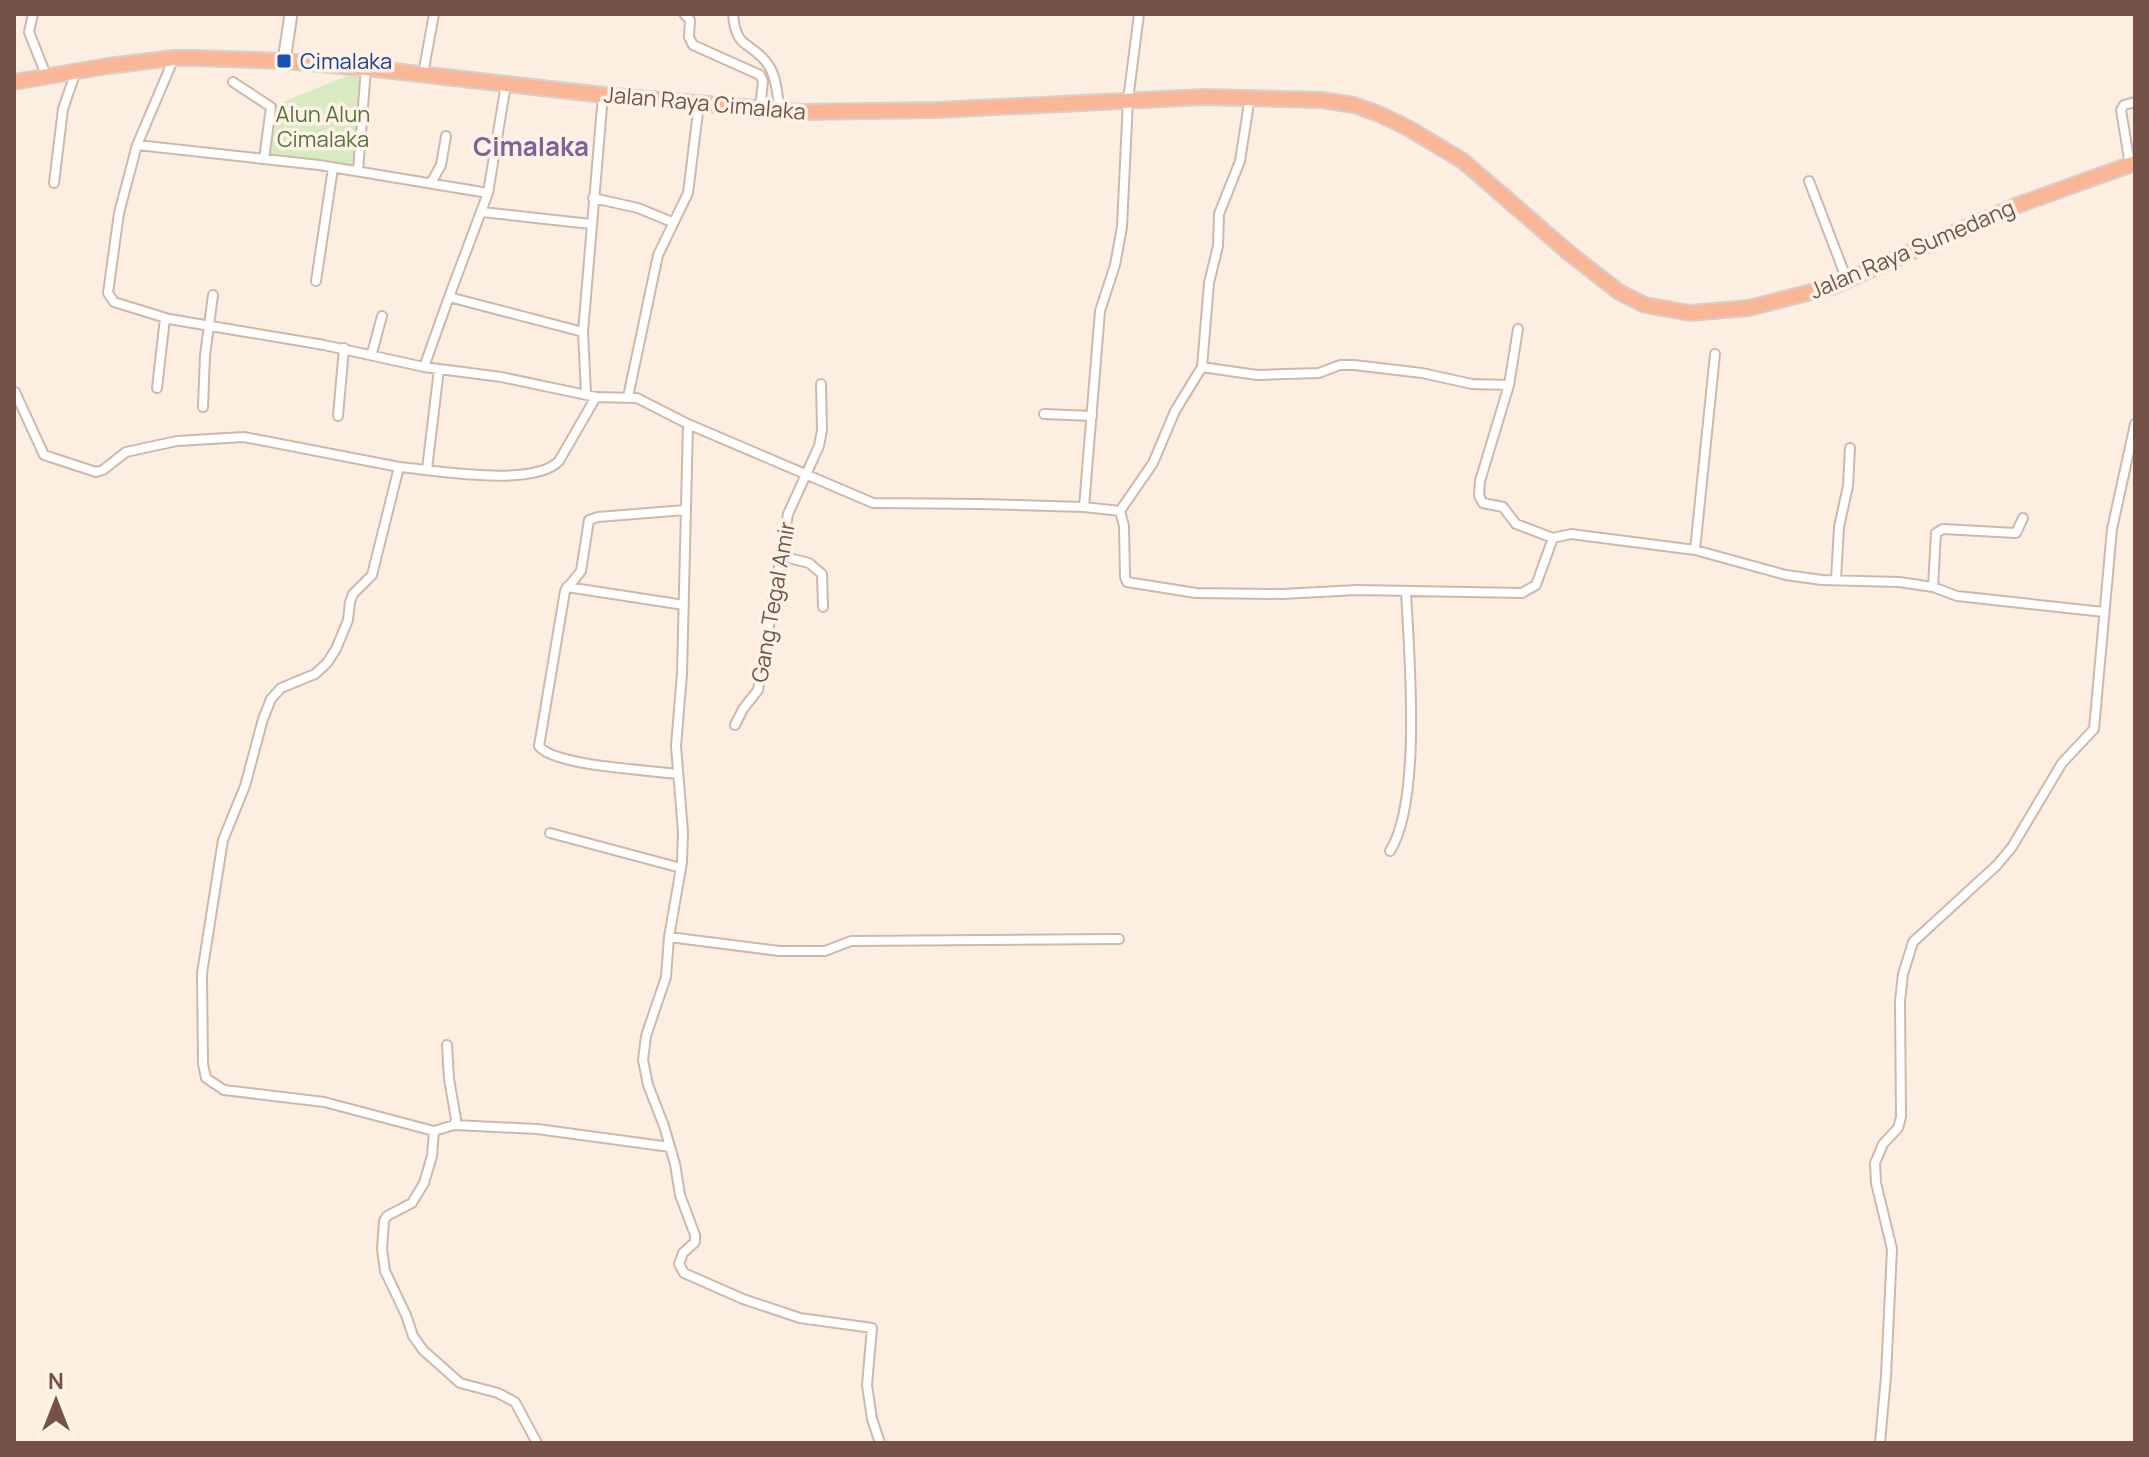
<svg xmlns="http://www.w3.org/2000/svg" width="2149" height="1457" font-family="Manrope,sans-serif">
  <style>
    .green { fill: #d7eac0 }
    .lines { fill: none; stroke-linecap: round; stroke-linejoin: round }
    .minor-casing { stroke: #d0b7ab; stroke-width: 12 }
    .tertiary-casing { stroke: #d0b7ab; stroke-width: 15 }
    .trunk-casing { stroke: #d8cfcc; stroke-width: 18 }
    .minor { stroke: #fff; stroke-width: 8 }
    .tertiary { stroke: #fff; stroke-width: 11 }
    .trunk { stroke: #fab798; stroke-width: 14 }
    .transit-dot { fill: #1a4fb4; stroke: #fff3e8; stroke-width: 3 }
    .labels { text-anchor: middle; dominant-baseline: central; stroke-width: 7; stroke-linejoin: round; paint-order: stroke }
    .transit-label { font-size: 22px; fill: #164399; stroke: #fff3e8; text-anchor: start }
    .street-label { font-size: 22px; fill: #745248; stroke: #fff3e8 }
    .park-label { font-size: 22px; fill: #55743d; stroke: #fff3e8 }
    .quarter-label { font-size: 26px; font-weight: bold; fill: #7f6398; stroke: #fff3e8 }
  </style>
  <rect width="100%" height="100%" fill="#fcefe2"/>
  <!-- green -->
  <path class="green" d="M 366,68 L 358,171 L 264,159 L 271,107 Z"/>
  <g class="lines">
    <defs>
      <path id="minor" d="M 33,14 L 29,32 L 46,75
        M 684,14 L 690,20 L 689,37 L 693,45 L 760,75 L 763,81 L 760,109
        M 733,14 C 736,52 752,40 769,66 C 777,78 777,96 780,110
        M 174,58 L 137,145 L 119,213 L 108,293 L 114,302 L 169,319 L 324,345 L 424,367 L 501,377 L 596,397 L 637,398 L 688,424 L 873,503 L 981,504 L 1084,507 L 1120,511
        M 423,74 L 434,14
        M 233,82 L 271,107 L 264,159
        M 506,84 L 488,193 L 449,297 L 583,332
        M 137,145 L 319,165 L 488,193
        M 2130,165 L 2121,110 L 2124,105 L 2135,102
        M 358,171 L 366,68
        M 1809,181 L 1847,280
        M 54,183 L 63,109 L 76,71
        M 431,183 L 441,165 L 446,136
        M 593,198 L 638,208 L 672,222
        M 482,212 L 591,224
        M 316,281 L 333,168
        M 1518,329 L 1509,385 L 1480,481 L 1479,496 L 1483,503 L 1503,507 L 1516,524 L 1553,538
        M 372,353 L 382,316
        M 424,367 L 449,297
        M 1202,367 L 1257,375 L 1319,373 L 1340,365 L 1354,365 L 1422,373 L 1472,384 L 1509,385
        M 157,388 L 165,318
        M 15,392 L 44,455 L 96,472 L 103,470 L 126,452 L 177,441 L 244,437 L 399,467
        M 586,394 L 583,332 L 603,95
        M 628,397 L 658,255 L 688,193 L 699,104
        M 203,407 L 205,355 L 213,295
        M 1044,414 L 1092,416
        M 338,416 L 344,348
        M 688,424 L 682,674 L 676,746 L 683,832 L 682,862 L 669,937 L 666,977 L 646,1036 L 643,1060 L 648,1085 L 664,1126 L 675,1164 L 680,1195 L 695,1235 L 695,1242 L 683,1253 L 679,1264 L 684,1273 L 743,1299 L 800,1318 L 872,1328 L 867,1385 L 872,1419 L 880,1443
        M 427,469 L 439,369
        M 1084,507 L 1100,311 L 1115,265 L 1122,227 L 1128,100 L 1139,14
        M 1120,511 L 1124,526 L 1125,577 L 1127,582 L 1196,593 L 1282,594 L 1357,590 L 1522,593 L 1536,585 L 1553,538 L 1571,534 L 1695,550 L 1786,575 L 1822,580 L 1899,582 L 1933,587 L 1957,596 L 2104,612
        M 1120,511 L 1153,463 L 1175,411 L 1202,367 L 1209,283 L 1218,246 L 1219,214 L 1240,161 L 1250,97
        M 1695,550 L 1715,354
        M 781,556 L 809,563 L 822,574 L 823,607
        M 1836,579 L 1839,527 L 1848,486 L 1850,448
        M 567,587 L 684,605
        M 1933,587 L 1936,533 L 1943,529 L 2016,533 L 2023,518
        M 735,725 L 743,709 L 758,690 L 788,514 L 819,446 L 822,430 L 821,384
        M 677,774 C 650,770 553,766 539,746 L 565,591 L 581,571 L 589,520 L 598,517 L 685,510
        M 550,833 L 681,868
        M 1390,851 C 1422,801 1409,653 1406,591
        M 669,937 L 779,951 L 825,951 L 851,941 L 1119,939
        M 447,1045 L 449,1079 L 456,1119 L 454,1125
        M 434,1131 L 454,1125 L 537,1129 L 670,1147
        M 537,1443 L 515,1402 L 498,1393 L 460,1383 L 423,1350 L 413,1336 L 406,1315 L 385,1271 L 382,1249 L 384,1221 L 387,1216 L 412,1203 L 424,1183 L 432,1156 L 434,1131 L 324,1102 L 224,1090 L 206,1078 L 203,1064 L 202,973 L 223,840 L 245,786 L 263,719 L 271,699 L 281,688 L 315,674 L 327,663 L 336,649 L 348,620 L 350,602 L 353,594 L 372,575 L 399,467 C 434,470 533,488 559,461 L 596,397
        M 1880,1443 L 1886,1376 L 1892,1249 L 1876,1183 L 1875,1163 L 1883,1144 L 1898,1128 L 1901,1117 L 1900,1001 L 1903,974 L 1913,942 L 1997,865 L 2012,847 L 2062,763 L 2094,729 L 2112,529 L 2135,424"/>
      <path id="tertiary" d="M 284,61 L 291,14"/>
      <path id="trunk" d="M 14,82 L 108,66 L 174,58 L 194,58 L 284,61 L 366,68 L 603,95 L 801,112 L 937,110 L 1204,97 L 1322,100 L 1354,105 L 1379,114 L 1408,128 L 1463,161 L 1569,253 L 1619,292 L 1645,305 L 1690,313 L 1749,308 L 1831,287 L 2018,205 L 2135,163"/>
    </defs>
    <!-- minor casing -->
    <use href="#minor" class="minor-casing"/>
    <!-- tertiary casing -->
    <use href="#tertiary" class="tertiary-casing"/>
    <!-- trunk casing -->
    <use href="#trunk" class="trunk-casing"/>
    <!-- minor -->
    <use href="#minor" class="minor"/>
    <!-- tertiary -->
    <use href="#tertiary" class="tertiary"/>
    <!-- trunk -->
    <use href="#trunk" class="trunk"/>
  </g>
  <!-- markers -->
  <rect class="transit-dot" x="276" y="53" width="16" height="16" rx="4"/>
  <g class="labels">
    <!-- transit labels -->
    <g class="transit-label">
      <text x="300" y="61">Cimalaka</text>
    </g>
    <!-- street labels -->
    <g class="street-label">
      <text transform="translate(705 103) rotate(5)">Jalan Raya Cimalaka</text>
      <text transform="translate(1912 249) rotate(-23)">Jalan Raya Sumedang</text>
      <text transform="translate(773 602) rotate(-80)">Gang Tegal Amir</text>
    </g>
    <!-- park labels -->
    <g class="park-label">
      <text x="323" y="114">Alun Alun<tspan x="323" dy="25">Cimalaka</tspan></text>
    </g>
    <!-- quarter labels -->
    <g class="quarter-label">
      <text x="531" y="146">Cimalaka</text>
    </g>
  </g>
  <!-- border -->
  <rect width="2149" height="1457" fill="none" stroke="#745248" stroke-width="32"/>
  <!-- north arrow -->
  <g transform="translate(56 1401)" stroke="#fff3e8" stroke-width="6" paint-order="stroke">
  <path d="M0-6L14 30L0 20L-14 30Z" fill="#745248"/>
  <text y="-12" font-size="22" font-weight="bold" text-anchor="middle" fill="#745248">N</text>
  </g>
</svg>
